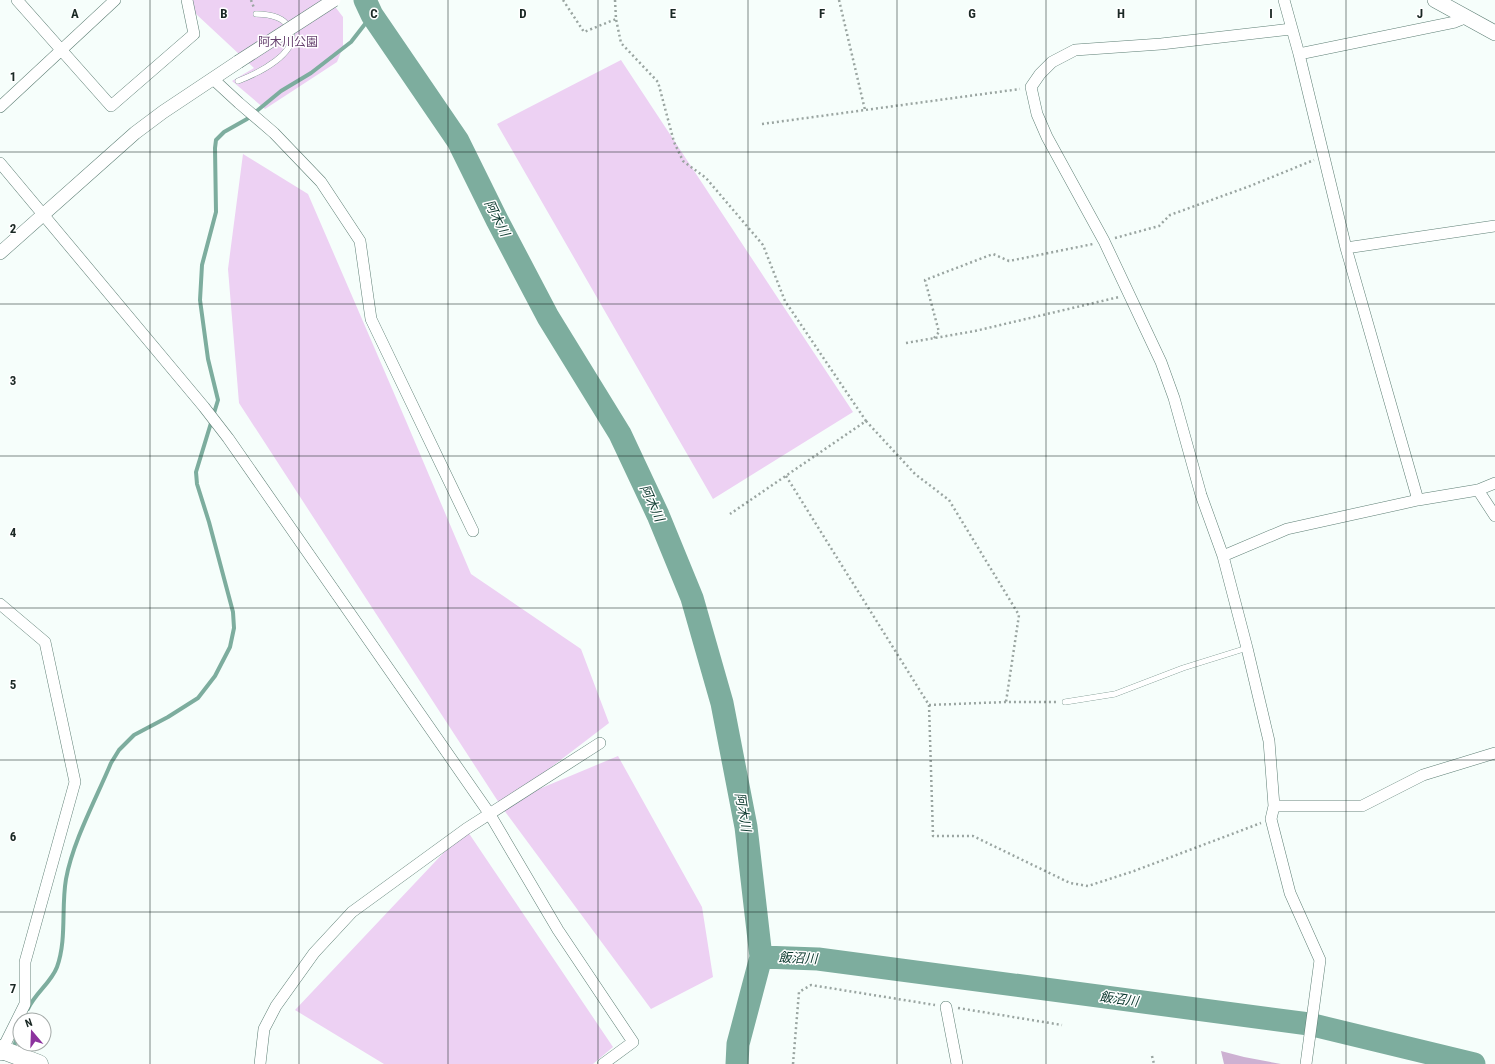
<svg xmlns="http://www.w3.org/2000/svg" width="1495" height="1064" font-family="'Roboto Condensed','Noto Sans JP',sans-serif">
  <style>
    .green { fill: #edd1f3 }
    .forest { fill: #cdb1d2 }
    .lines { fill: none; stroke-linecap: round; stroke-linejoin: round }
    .stream { stroke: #7dad9e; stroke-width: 4 }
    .river { stroke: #7dad9e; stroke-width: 23 }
    .service-casing { stroke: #5e7f75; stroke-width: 6 }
    .minor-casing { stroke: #5e7f75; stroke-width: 12 }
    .tertiary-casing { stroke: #5e7f75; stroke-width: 14 }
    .secondary-casing { stroke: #5e7f75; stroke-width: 16 }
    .trunk-casing { stroke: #5e7f75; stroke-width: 19 }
    .path { stroke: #9aa5a1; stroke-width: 2.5; stroke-dasharray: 2 3; stroke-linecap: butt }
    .service { stroke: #fff; stroke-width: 5.5 }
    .minor { stroke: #fff; stroke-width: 11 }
    .tertiary { stroke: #fff; stroke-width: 13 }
    .secondary { stroke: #fff; stroke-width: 15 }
    .trunk { stroke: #fff; stroke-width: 18 }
    .tertiary-bridge-casing { stroke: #5e7f75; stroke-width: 14; stroke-linecap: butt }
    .tertiary-bridge { stroke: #fff; stroke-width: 13 }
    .grid { fill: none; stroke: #1a2824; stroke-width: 1; stroke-opacity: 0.55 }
    .labels { text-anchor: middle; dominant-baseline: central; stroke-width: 3; stroke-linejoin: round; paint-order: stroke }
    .park-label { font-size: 12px; fill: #66416e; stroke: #fff }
    .water-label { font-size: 13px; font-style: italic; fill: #0b382d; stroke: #fff }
    .grid-label { font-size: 13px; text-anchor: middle; font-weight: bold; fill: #1a2824; stroke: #fff; stroke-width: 3; stroke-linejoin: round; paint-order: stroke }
  </style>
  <rect width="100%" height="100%" fill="#f6fefb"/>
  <!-- green -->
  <path class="green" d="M 181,0 L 330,0 L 343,17 L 343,47 L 337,62 L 265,109 L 232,81 L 254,68 Z
    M 621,60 L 853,412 L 713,499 L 497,124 Z
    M 243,154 L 308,194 L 406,421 L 471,574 L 581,649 L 609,723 L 503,804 L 618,756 L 702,907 L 713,977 L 651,1009 L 501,806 L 239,403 L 228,269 Z
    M 466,829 L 613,1047 L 593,1064 L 384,1064 L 295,1010 Z"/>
  <!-- forest -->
  <path class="forest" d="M 1221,1051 L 1244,1057 L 1281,1064 L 1224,1064 Z"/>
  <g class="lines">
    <!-- stream -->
    <path class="stream" d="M 28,1009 C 35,993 51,983 57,967 C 67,939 61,908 66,879 C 73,841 96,799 111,763 L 119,750 L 134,735 L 168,717 L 198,698 L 215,676 L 230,647 L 234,628 L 233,612 L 209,522 L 197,484 L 196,472 L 218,400 L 208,359 L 200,300 L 202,265 L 216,212 L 215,148 L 216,140 L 224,132 L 247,119 L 281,91 L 311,73 L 351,42 L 372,15
      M 13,1050 L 20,1027"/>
    <!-- river -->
    <path class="river" d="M 365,0 L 372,15 L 458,141 L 497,220 L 548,317 L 620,434 L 658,515 L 692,598 L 722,703 L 746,827 L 761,957 L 738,1044 L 737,1064
      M 761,957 L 818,959 L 1309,1024 L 1474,1064"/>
    <defs>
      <path id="service" d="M 238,81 C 256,74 304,52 289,27 C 282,16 268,14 256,14
        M 1065,702 L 1115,694 L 1183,668 L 1247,648"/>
      <path id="minor" d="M 17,0 L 111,106 L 194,34 L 187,0
        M 1284,0 L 1299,54 L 1346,248 L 1418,500
        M 1291,29 L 1161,44 L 1075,50 L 1052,62 L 1040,74 L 1031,87 L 1037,114 L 1047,137 L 1104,241 L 1161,362 L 1174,398 L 1201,495 L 1223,556 L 1247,648 L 1269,741 L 1274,806 L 1271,819 L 1290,893 L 1320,960 L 1306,1064
        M 1299,54 L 1455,22 L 1460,20 L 1464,16
        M 213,79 L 239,103 L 274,133 L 321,182 L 360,241 L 371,319 L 473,531
        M 0,107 L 115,0
        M 0,163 L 204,407 L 228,438 L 489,813 L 558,930 L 633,1042 L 603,1064
        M 1346,248 L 1495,226
        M 1478,490 L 1495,516
        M 1223,556 L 1287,529 L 1418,500 L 1478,490 L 1495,483
        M 0,604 L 45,642 L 75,782 L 25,962 L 25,1004 L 2,1050 L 1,1055
        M 1274,806 L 1362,806 L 1423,775 L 1495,753
        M 946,1007 L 957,1064
        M 260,1064 L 264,1029 L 276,1006 L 314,953 L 352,912 L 466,829 L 600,743"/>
      <path id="tertiary" d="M 0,253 L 135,133 L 163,112 L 238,62"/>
      <path id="secondary" d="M 1435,0 L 1495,33"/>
      <path id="trunk" d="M 0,1049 L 39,1064"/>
    </defs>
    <!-- service casing -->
    <use href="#service" class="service-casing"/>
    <!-- minor casing -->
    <use href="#minor" class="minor-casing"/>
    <!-- tertiary casing -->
    <use href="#tertiary" class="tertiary-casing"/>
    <!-- secondary casing -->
    <use href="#secondary" class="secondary-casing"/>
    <!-- trunk casing -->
    <use href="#trunk" class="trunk-casing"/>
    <!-- path -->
    <path class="path" d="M 251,0 L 254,8
      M 563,0 L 584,32 L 616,19
      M 615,0 L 616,19 L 621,43 L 658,82 L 674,142 L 683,161 L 706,178 L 763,245 L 785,301 L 866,421 L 730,514
      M 839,0 L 865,110
      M 762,124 L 1020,89
      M 1115,238 L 1159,226 L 1170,215 L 1250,186 L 1314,160
      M 934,338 L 939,332 L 925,280 L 993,254 L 1009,261 L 1093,244
      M 906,343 L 975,331 L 1119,297
      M 866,421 L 915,474 L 949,500 L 1019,615 L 1006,702
      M 786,476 L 929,705 L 933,836 L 973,836 L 1070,883 L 1088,886 L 1134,871 L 1261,823
      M 929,705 L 1006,702 L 1057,702
      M 958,1008 L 1062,1025
      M 1152,1056 L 1154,1064
      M 793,1064 L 799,992 L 811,985 L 935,1005"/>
    <!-- service -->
    <use href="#service" class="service"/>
    <!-- minor -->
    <use href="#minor" class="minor"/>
    <!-- tertiary -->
    <use href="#tertiary" class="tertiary"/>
    <!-- secondary -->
    <use href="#secondary" class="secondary"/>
    <!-- trunk -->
    <use href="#trunk" class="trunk"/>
    <defs>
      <path id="tertiary-bridge" d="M 238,62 L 334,0"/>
    </defs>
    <!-- tertiary-bridge casing -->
    <use href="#tertiary-bridge" class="tertiary-bridge-casing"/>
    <!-- tertiary-bridge -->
    <use href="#tertiary-bridge" class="tertiary-bridge"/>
  </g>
  <!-- grid -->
  <path class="grid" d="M 150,0 L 150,1064M 299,0 L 299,1064M 448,0 L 448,1064M 598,0 L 598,1064M 748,0 L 748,1064M 897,0 L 897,1064M 1046,0 L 1046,1064M 1196,0 L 1196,1064M 1346,0 L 1346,1064M 0,152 L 1495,152M 0,304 L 1495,304M 0,456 L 1495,456M 0,608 L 1495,608M 0,760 L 1495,760M 0,912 L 1495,912"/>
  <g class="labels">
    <!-- park labels -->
    <g class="park-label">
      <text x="288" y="42">阿木川公園</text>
    </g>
    <!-- water labels -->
    <g class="water-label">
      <text transform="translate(497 218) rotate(63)">阿木川</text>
      <text transform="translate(652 503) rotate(65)">阿木川</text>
      <text transform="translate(743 812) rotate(80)">阿木川</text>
      <text transform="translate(798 958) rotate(2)">飯沼川</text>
      <text transform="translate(1119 999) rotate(8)">飯沼川</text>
    </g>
  </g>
  <g class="grid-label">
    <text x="75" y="18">A</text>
    <text x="224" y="18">B</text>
    <text x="374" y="18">C</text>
    <text x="523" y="18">D</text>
    <text x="673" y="18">E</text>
    <text x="822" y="18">F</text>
    <text x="972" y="18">G</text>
    <text x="1121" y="18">H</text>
    <text x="1271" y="18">I</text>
    <text x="1420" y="18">J</text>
    <text x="13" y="81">1</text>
    <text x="13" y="233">2</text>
    <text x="13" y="385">3</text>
    <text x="13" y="537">4</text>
    <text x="13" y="689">5</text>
    <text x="13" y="841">6</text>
    <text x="13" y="993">7</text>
  </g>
  <!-- north arrow -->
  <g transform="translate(32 1032) rotate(341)"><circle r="19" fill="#ffffff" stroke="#a3a9a7"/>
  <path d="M0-3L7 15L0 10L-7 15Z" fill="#8c339e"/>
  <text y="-6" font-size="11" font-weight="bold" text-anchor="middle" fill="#1a2824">N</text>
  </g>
</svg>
